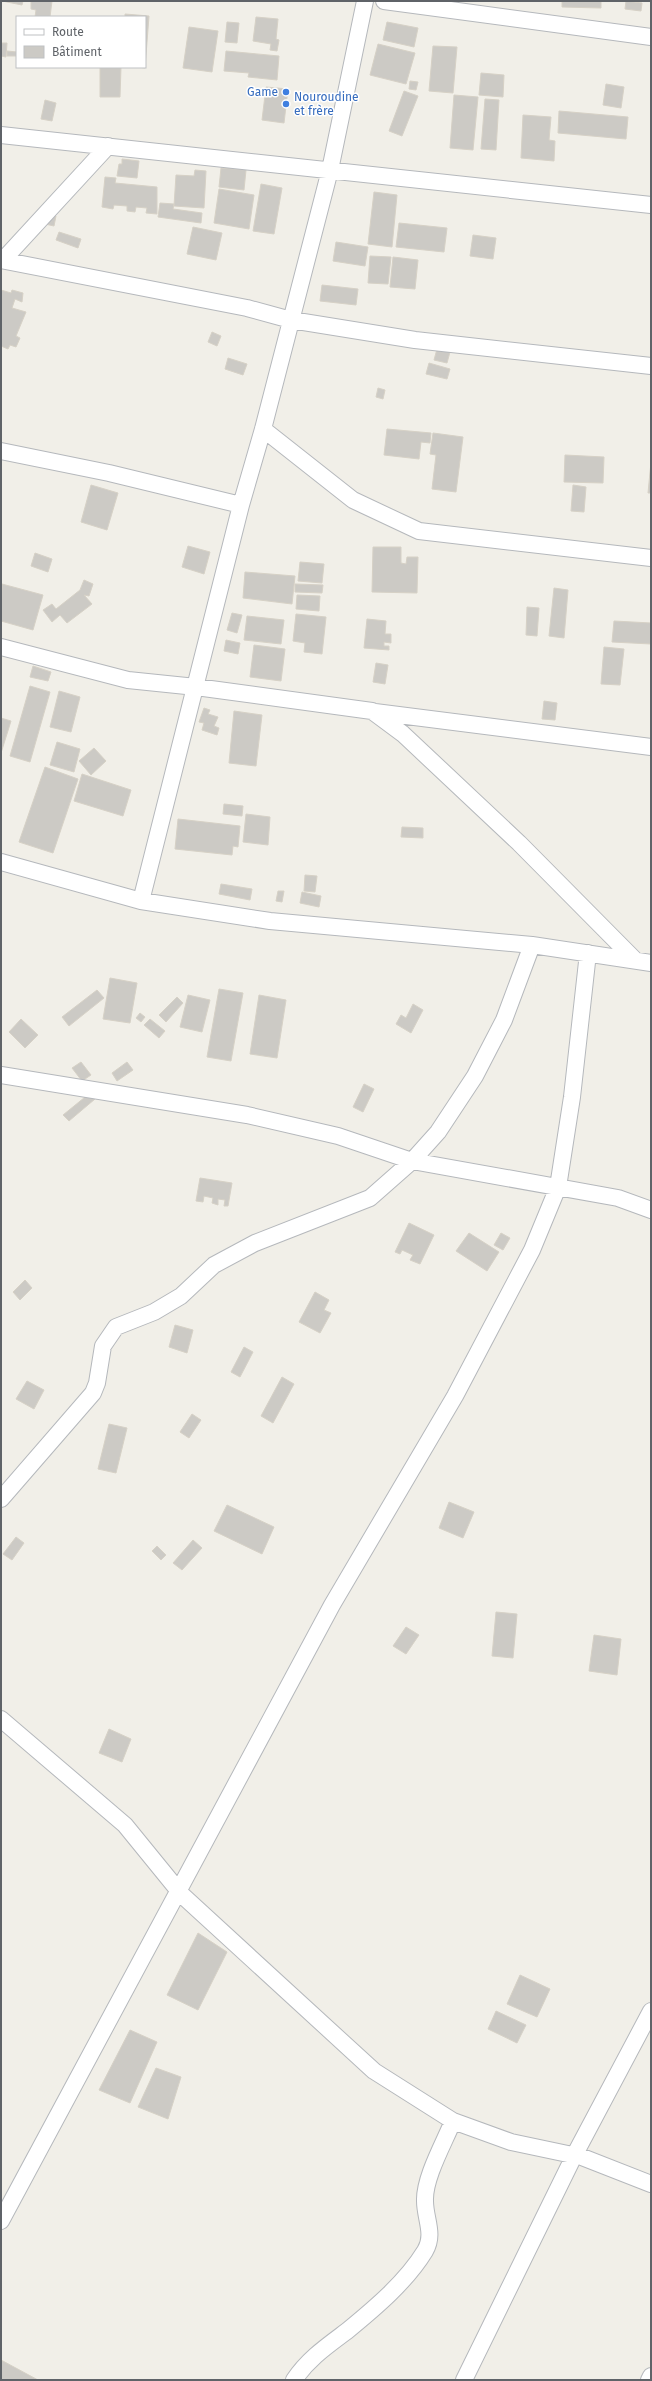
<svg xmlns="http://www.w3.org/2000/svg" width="652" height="2381" font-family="'Fira Sans',sans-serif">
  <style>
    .building { fill: #cccac5; stroke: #d6d1c6 }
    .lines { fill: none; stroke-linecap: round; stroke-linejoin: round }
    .street-casing { stroke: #b5b8bc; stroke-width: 18 }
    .street { stroke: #fff; stroke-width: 16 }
    .shop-dot { fill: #3f7fe0; stroke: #fff; stroke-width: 1.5 }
    .labels { text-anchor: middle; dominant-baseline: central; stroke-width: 3; stroke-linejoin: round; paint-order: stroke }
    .shop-label { font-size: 12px; fill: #366cbe; stroke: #fff; text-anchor: end }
  </style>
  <rect width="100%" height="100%" fill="#f1efe8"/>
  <!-- building -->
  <path class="building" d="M 2,1 L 23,1 L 22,5 Z
    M 31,1 L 52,1 L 50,17 L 35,17 L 36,10 L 31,9 Z
    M 562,1 L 601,1 L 601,8 L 562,7 Z
    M 626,1 L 642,3 L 641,11 L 625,9 Z
    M 125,14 L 149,16 L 145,68 L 138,67 L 145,67 L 145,17 L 125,17 Z
    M 256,17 L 278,19 L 276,39 L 279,40 L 277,51 L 270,50 L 271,44 L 253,41 Z
    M 227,22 L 239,23 L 237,43 L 225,42 Z
    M 387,22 L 418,28 L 414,47 L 383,40 Z
    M 189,27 L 218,31 L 212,72 L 183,68 Z
    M 1,43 L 7,43 L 6,57 L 1,56 Z
    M 378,44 L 415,53 L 406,84 L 370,75 Z
    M 433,46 L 457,47 L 453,93 L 429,91 Z
    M 7,51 L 17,52 L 17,56 L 7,56 Z
    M 226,51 L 279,56 L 277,80 L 248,77 L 249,73 L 224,71 Z
    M 100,67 L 121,67 L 120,97 L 100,97 Z
    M 481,73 L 504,75 L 503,97 L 479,95 Z
    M 410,81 L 418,82 L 416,90 L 409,89 Z
    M 606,84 L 624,87 L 621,108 L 603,105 Z
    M 266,87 L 288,89 L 284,123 L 262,120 Z
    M 404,91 L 418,96 L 402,136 L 389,131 Z
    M 454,95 L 478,97 L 473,150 L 450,148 Z
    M 485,99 L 499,100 L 496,150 L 481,149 Z
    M 45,100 L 56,103 L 52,121 L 41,119 Z
    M 559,111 L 628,117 L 626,139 L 558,133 Z
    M 523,115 L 551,117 L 549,140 L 555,141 L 554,161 L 521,158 Z
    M 122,159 L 139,161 L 137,178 L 117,176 L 119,164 L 122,164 Z
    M 221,168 L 246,170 L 244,190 L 219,187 Z
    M 195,170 L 206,171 L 204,208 L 174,206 L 176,175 L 194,176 Z
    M 105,177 L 116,178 L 115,183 L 157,187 L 157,214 L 146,213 L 147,208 L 136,207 L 135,212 L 127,211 L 127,206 L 114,205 L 113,209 L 102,207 Z
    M 261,184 L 282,188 L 274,234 L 253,231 Z
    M 219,189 L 254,195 L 249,229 L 214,223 Z
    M 374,192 L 397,195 L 392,247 L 368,244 Z
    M 160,203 L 174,204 L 173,209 L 202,213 L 201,223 L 158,217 Z
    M 48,214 L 56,216 L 54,226 L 45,224 Z
    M 399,223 L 447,228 L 444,252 L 396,247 Z
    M 193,227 L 222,233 L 216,260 L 187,254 Z
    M 59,232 L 81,239 L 78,248 L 56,240 Z
    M 473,235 L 496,238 L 493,259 L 470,256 Z
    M 336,242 L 368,247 L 365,266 L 333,261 Z
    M 370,256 L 391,257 L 388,284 L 368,283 Z
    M 393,257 L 418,260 L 415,289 L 390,287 Z
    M 322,285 L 358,289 L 356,305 L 320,301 Z
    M 1,290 L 11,293 L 12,290 L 23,293 L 22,302 L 15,299 L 12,308 L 26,312 L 16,336 L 20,338 L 16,347 L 10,345 L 8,349 L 1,346 Z
    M 212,332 L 221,336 L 217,346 L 208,342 Z
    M 437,349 L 450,352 L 447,363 L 434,360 Z
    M 228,358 L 247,364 L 243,375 L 225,369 Z
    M 429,363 L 450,369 L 447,379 L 426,374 Z
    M 378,388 L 385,390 L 383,399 L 376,397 Z
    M 387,429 L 431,433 L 430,443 L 421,442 L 419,459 L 384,455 Z
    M 433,433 L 463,437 L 456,492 L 432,489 L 436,455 L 430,454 Z
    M 565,455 L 604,457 L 603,483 L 564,482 Z
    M 651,462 L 651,493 L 648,493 Z
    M 91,485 L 118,493 L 107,530 L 81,522 Z
    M 573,485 L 586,487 L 584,512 L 571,511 Z
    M 188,546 L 210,552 L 204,574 L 182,567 Z
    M 373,547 L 401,547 L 401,563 L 406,564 L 407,557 L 418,557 L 417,593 L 372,592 Z
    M 35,553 L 52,559 L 48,572 L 31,566 Z
    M 300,562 L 324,564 L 322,583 L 298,581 Z
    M 245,572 L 295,576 L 292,604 L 243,598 Z
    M 84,580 L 93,584 L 89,596 L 84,595 L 92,604 L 67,623 L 60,615 L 52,622 L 43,610 L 52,604 L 56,609 L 80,590 Z
    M 2,584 L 43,595 L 33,630 L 1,621 Z
    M 295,584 L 323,585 L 322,593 L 295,592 Z
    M 554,588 L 568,590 L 564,638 L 549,636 Z
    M 297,595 L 320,596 L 319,611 L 296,609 Z
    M 527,607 L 539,608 L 537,636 L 526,635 Z
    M 232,613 L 242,615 L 237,633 L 227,630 Z
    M 296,614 L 326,617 L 322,654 L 304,652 L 305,643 L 293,641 Z
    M 247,616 L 284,620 L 281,644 L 244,640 Z
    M 367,619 L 386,621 L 385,634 L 391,634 L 391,643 L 384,642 L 384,646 L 389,646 L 389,650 L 364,648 Z
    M 614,621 L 651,623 L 651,644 L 612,642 Z
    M 226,640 L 240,643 L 238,654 L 224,651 Z
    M 254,645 L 285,649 L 281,681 L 250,677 Z
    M 604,647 L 624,649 L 620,685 L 601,684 Z
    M 376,663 L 388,665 L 385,684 L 373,682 Z
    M 33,666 L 51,672 L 48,681 L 30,677 Z
    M 30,686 L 50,692 L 30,762 L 10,756 Z
    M 59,691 L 80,697 L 71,732 L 50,727 Z
    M 544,701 L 557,703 L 555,720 L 542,719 Z
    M 204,708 L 210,710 L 208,714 L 218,717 L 214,726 L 219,728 L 217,735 L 202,730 L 204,723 L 199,722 Z
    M 234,711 L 262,715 L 256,766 L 229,763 Z
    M 1,718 L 11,721 L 1,753 Z
    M 57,742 L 80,749 L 74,772 L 50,765 Z
    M 94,748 L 106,761 L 91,775 L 79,761 Z
    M 45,767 L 78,779 L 53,853 L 19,842 Z
    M 82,774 L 131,790 L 123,816 L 74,801 Z
    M 224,804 L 243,806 L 242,816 L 223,814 Z
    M 246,814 L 270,817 L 268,845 L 243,842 Z
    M 178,819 L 240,826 L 238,847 L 233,846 L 232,855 L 175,849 Z
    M 402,827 L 423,828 L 423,838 L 401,837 Z
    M 305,875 L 317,876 L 315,892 L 304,891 Z
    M 221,884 L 252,889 L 250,900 L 219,894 Z
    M 278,891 L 284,891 L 282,902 L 276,901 Z
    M 302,892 L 321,896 L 319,907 L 300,903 Z
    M 110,978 L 137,983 L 130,1023 L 103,1019 Z
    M 219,989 L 243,993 L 231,1061 L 207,1057 Z
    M 97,990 L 104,998 L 69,1026 L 62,1017 Z
    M 188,995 L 210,1000 L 202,1032 L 180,1027 Z
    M 259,995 L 286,1000 L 277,1058 L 250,1054 Z
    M 177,997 L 183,1003 L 166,1022 L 159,1015 Z
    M 413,1004 L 423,1010 L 411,1033 L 396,1024 L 401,1015 L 406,1018 Z
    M 140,1013 L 145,1017 L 141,1022 L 136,1018 Z
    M 21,1019 L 38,1035 L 25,1048 L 9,1032 Z
    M 150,1019 L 165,1031 L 159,1038 L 144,1025 Z
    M 81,1062 L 91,1075 L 82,1081 L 72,1068 Z
    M 127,1062 L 133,1070 L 117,1081 L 112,1073 Z
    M 364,1084 L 374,1089 L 363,1112 L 353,1107 Z
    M 90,1093 L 95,1099 L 69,1121 L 63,1115 Z
    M 200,1178 L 232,1183 L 228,1206 L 224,1206 L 225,1200 L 218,1199 L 218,1205 L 212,1203 L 213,1198 L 204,1196 L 203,1202 L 196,1201 Z
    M 409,1223 L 434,1235 L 420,1264 L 410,1260 L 413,1255 L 402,1250 L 400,1254 L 395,1252 Z
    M 469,1233 L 499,1252 L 487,1271 L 456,1251 Z
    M 501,1233 L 510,1238 L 503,1250 L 494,1245 Z
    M 25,1280 L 32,1288 L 20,1300 L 13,1292 Z
    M 315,1292 L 329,1300 L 324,1310 L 331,1313 L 320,1333 L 299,1322 Z
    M 175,1325 L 193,1330 L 187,1353 L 169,1347 Z
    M 244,1347 L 253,1352 L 240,1377 L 231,1372 Z
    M 282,1377 L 294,1384 L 273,1423 L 261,1416 Z
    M 27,1381 L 44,1390 L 34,1409 L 16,1399 Z
    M 192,1414 L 201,1420 L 189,1438 L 180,1432 Z
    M 109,1424 L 127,1428 L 116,1473 L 98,1469 Z
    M 449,1502 L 474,1512 L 463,1538 L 439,1528 Z
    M 227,1505 L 274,1527 L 262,1554 L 214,1531 Z
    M 16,1537 L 24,1543 L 12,1560 L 3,1554 Z
    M 193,1540 L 202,1548 L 182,1570 L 173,1563 Z
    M 157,1546 L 166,1555 L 161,1560 L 152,1551 Z
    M 496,1612 L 517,1614 L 513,1658 L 492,1656 Z
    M 406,1627 L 419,1635 L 406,1654 L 393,1646 Z
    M 594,1635 L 621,1639 L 617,1675 L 589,1671 Z
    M 109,1729 L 131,1739 L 122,1762 L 99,1753 Z
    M 198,1933 L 227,1952 L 198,2010 L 167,1995 Z
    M 520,1975 L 550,1989 L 537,2017 L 507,2004 Z
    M 496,2011 L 526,2025 L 517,2043 L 488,2029 Z
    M 130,2030 L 157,2042 L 130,2103 L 99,2090 Z
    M 156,2068 L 181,2077 L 168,2119 L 138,2107 Z
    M 1,2360 L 38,2380 L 1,2380 Z"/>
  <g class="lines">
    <defs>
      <path id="street" d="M 384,1 L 651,37
        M 1,135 L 651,205
        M 1,260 L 247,308 L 291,320 L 415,340 L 651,366
        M 3,260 L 108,146
        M 263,429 L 353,500 L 419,531 L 651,558
        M 1,451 L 109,473 L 241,505
        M 1,647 L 128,680 L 196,687 L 372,711 L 403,734 L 519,843 L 635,960
        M 375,712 L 651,747
        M 1,862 L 141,901 L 270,921 L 532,945 L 651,963
        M 141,901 L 241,505 L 263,429 L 330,170 L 365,1
        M 1,1075 L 247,1115 L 338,1136 L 412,1161 L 618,1198 L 651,1210
        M 1,1499 L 93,1393 L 97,1383 L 103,1346 L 116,1327 L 154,1312 L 181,1296 L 214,1265 L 255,1243 L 370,1198 L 412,1161 L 438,1132 L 475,1076 L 504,1020 L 532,945
        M 1,1719 L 125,1825 L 182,1895 L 374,2071 L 453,2121 L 511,2142 L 582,2157 L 651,2184
        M 1,2221 L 332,1605 L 455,1396 L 532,1250 L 558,1187 L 572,1097 L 588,953
        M 294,2380 C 308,2359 327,2346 347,2331 C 375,2308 406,2282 425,2251 C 435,2234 425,2219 425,2201 C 424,2178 444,2143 453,2121
        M 464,2380 L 574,2156 L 651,2011
        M 649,2380 L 651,2376"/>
    </defs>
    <!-- street casing -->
    <use href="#street" class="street-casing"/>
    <!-- street -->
    <use href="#street" class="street"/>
  </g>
  <!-- markers -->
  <g class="shop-dot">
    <circle cx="286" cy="92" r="4"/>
    <circle cx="286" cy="104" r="4"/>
  </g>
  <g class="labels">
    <!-- shop labels -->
    <g class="shop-label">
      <text x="278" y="92">Game</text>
      <text x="294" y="97" text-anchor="start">Nouroudine<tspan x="294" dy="14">et frère</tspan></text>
    </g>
  </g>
  <!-- border -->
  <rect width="652" height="2381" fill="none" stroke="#5f6368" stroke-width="4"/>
  <!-- legend -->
  <rect x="16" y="16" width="130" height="52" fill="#ffffff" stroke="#bfc1c3"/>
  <rect x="24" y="29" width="20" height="6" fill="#ffffff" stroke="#bfc1c3"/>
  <text x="52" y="36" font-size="12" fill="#5f6368">Route</text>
  <rect x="24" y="46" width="20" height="12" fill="#cccac5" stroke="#bfc1c3"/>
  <text x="52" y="56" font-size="12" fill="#5f6368">Bâtiment</text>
</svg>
